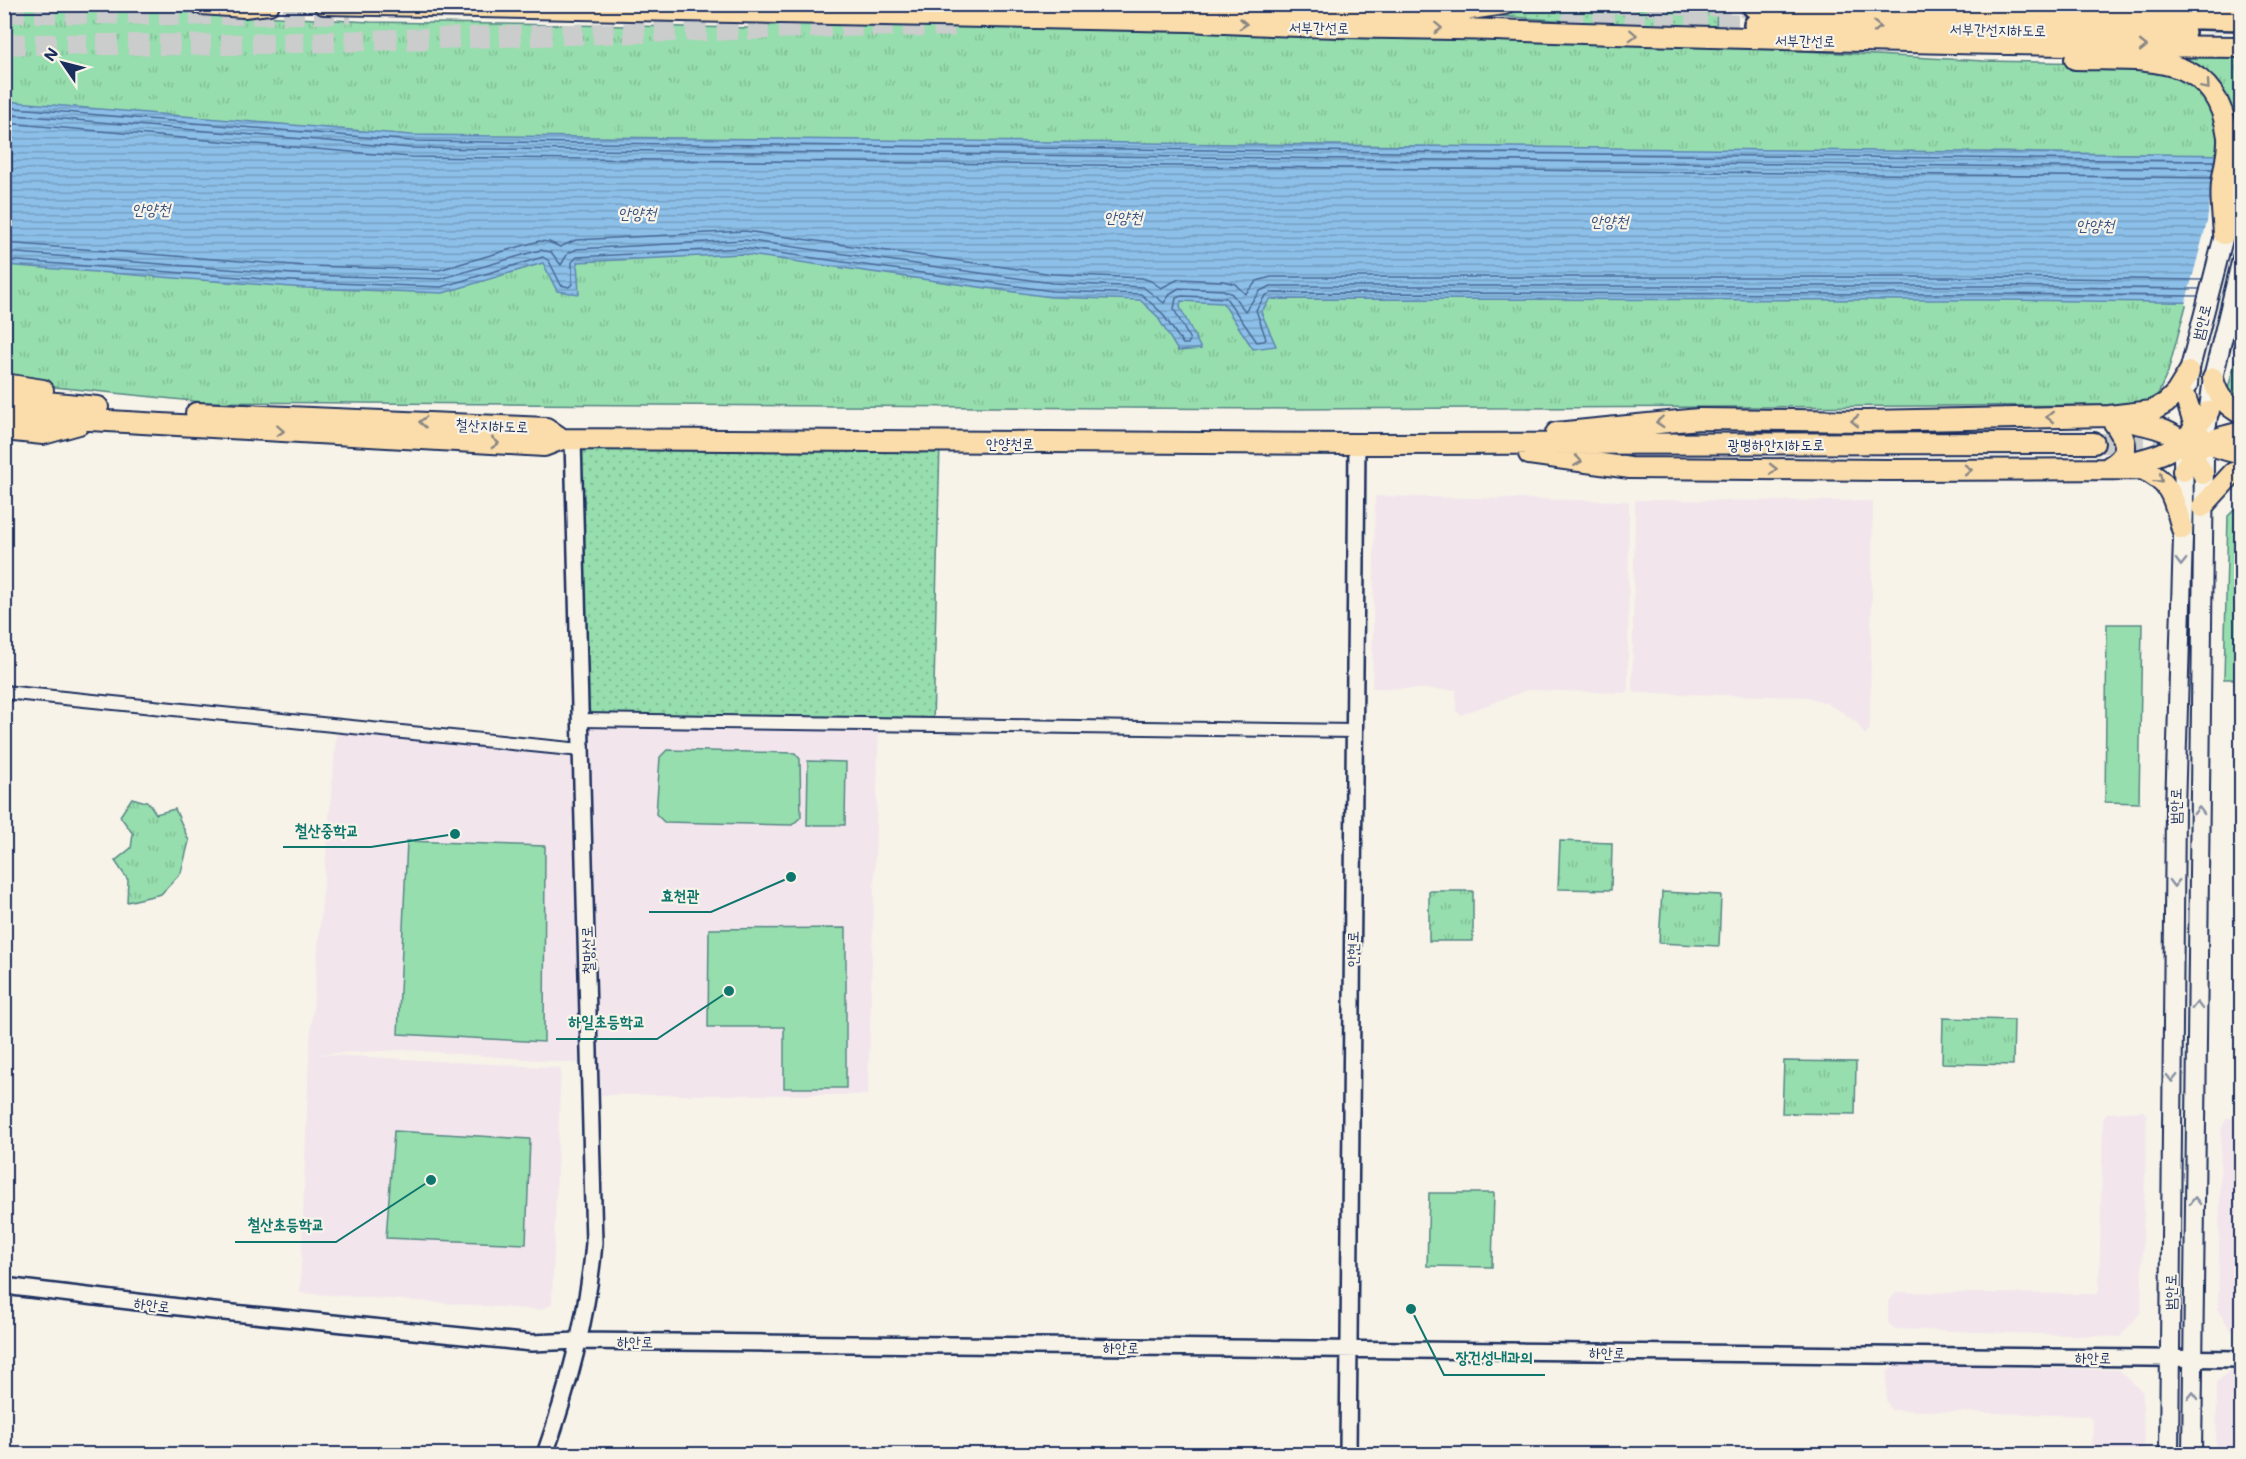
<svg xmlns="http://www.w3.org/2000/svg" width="2246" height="1459" font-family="Mali,'Poor Story',sans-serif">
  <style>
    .built { fill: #f2e6ec }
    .grass { fill: url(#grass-dots); stroke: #588686; stroke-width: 1.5 }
    .park { fill: url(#park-tufts); stroke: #588686; stroke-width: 1.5 }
    .pitch { fill: #96dead; stroke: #588686; stroke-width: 1.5 }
    .water { fill: url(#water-rules); stroke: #5f86b1; stroke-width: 1.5 }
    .pier { fill: #f7f3e8 }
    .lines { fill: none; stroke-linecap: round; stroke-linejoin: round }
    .shore { stroke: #496996; stroke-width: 1.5 }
    .primary-tunnel { stroke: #cbcccc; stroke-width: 20; stroke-dasharray: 20 10; stroke-linecap: butt }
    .trunk-tunnel { stroke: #cbcccc; stroke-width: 21; stroke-dasharray: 21 10; stroke-linecap: butt }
    .minor-casing { stroke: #1b2f5e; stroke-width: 16 }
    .tertiary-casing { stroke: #1b2f5e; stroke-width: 20 }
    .secondary-casing { stroke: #1b2f5e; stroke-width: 22 }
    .primary-casing { stroke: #1b2f5e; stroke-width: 24 }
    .trunk-casing { stroke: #1b2f5e; stroke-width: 26 }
    .minor { stroke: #f7f3e8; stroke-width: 12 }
    .tertiary { stroke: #f7f3e8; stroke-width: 15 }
    .secondary { stroke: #f7f3e8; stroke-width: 18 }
    .primary { stroke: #faddab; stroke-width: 20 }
    .trunk { stroke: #faddab; stroke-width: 21 }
    .oneway { stroke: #8a8684 }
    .oneway2 { stroke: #8991a3 }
    .labels { text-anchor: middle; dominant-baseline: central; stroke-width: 4.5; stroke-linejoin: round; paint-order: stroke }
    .street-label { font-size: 15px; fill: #1b2f5e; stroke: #f7f3e8 }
    .water-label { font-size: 16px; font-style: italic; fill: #385381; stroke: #f7f3e8 }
    .leader { fill: none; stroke: #0f766e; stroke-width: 2 }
    .callout-dot { fill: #0f766e; stroke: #f7f3e8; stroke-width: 2 }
    .callout-label { font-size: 16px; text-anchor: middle; font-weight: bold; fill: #0f766e; stroke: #f7f3e8; stroke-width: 4.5; stroke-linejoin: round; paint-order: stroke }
  </style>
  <defs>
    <pattern id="grass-dots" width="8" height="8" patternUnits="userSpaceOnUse" patternTransform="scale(1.5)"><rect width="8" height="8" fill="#96dead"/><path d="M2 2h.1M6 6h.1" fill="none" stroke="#81bf97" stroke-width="1.8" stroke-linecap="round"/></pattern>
    <pattern id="park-tufts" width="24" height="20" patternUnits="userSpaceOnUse" patternTransform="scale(1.5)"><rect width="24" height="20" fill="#96dead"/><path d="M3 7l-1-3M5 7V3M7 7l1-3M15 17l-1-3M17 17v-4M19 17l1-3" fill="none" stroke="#81bf97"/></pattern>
    <pattern id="water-rules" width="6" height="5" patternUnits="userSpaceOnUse" patternTransform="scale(1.5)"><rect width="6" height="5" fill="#8dc0e9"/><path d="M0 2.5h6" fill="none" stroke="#729cc0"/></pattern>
  </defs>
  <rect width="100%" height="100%" fill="#f7f3e8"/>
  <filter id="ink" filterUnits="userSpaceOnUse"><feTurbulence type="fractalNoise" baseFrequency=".0167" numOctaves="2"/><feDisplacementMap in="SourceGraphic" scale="12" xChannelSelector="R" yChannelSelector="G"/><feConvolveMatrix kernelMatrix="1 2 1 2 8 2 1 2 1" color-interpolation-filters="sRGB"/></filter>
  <g filter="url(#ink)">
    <!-- built -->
    <path class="built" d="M 1375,496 L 1629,501 L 1628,689 L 1625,693 L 1527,690 L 1461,715 L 1456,711 L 1456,690 L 1372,688 Z
      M 1635,500 L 1873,501 L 1870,729 L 1865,735 L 1856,722 L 1842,712 L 1826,703 L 1808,697 L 1636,693 L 1632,690 Z
      M 581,720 L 879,725 L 868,1095 L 587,1095 L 589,1064 L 406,1050 L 318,1054 L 561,1068 L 552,1304 L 540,1310 L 300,1293 L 309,1054 L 337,725 L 581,749 Z
      M 2143,1111 L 2147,1116 L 2141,1312 L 2120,1337 L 1895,1329 L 1888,1323 L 1888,1301 L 1897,1292 L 2096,1294 L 2099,1291 L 2103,1120 L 2107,1113 Z
      M 2227,1118 L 2241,1118 L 2241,1330 L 2231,1330 L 2218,1311 L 2221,1129 Z
      M 1897,1364 L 2119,1370 L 2143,1392 L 2144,1454 L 2092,1454 L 2093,1421 L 2087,1416 L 1891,1410 L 1886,1400 L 1887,1372 Z
      M 2232,1368 L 2241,1368 L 2241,1454 L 2216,1454 L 2217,1382 Z"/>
    <!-- grass -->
    <path class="grass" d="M 1549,4 L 1717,5 L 1716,31 L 1496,16 L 1496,14 Z
      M 573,440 L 940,443 L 933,725 L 581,720 Z"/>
    <!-- park -->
    <path class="park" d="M 5,5 L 61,5 L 370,22 L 752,28 L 788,23 L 1216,29 L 1294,36 L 1325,34 L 1586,39 L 1984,61 L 2155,64 L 2189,61 L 2190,52 L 2241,51 L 2241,102 L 2168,372 L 2158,394 L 2145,405 L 1291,409 L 203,402 L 5,382 Z
      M 2241,337 L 2241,394 L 2227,393 Z
      M 2241,503 L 2241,679 L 2224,679 L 2228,516 Z
      M 132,798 L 149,803 L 156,814 L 175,809 L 189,841 L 181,873 L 161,894 L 127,902 L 128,880 L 115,861 L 131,848 L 133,834 L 120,816 Z
      M 1560,841 L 1612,843 L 1611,890 L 1558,889 Z
      M 1429,891 L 1473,891 L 1473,941 L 1429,941 Z
      M 1662,892 L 1721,895 L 1719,946 L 1659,943 Z
      M 1943,1018 L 2014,1020 L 2013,1065 L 1942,1063 Z
      M 1784,1061 L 1856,1062 L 1855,1114 L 1782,1113 Z"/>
    <!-- pitch -->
    <path class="pitch" d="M 2107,624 L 2142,624 L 2139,803 L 2105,802 Z
      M 667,750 L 795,753 L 800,759 L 801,817 L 792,825 L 664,822 L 656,814 L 660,757 Z
      M 808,761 L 846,762 L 845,825 L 807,825 Z
      M 407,841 L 545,846 L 544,1042 L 398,1034 Z
      M 846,928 L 846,1088 L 784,1088 L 784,1027 L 708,1027 L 709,929 Z
      M 394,1131 L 530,1139 L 526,1244 L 386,1238 Z
      M 1429,1193 L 1494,1193 L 1492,1267 L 1427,1266 Z"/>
    <!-- water -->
    <path class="water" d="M 4,101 L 411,135 L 2241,155 L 2241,303 L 1996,300 L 1270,299 L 1261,312 L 1276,346 L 1253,349 L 1223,303 L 1181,301 L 1180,307 L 1201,349 L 1178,351 L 1157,316 L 1140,300 L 1051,297 L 742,254 L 577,262 L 579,294 L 557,291 L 543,263 L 443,293 L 305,288 L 5,265 Z"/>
    <!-- pier -->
    <path class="pier" d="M 2216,152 L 2242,152 L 2242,306 L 2185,305 L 2207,222 Z"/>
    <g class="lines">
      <!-- shore -->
      <path class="shore" d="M 4,107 L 411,141 L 2214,161
        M 4,114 L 411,148 L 2213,169
        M 4,123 L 411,157 L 2211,178
        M 4,243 L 307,266 L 439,270 L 539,241 L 549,242 L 560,247 L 576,240 L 745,231 L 1053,274 L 1142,278 L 1151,281 L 1161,288 L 1179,279 L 1223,281 L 1235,284 L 1245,294 L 1257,281 L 1271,277 L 1996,277 L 2202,280
        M 4,252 L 306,275 L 440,279 L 540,250 L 551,252 L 561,265 L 568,253 L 577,249 L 744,240 L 1052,283 L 1143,287 L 1164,303 L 1171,293 L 1179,288 L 1223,290 L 1232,294 L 1245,311 L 1260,291 L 1271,286 L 1996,286 L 2199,289
        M 4,260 L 306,282 L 441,287 L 543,257 L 549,261 L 561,285 L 569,287 L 572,284 L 572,262 L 577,257 L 743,248 L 1052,291 L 1141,294 L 1162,313 L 1183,344 L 1188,344 L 1190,340 L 1174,309 L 1176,298 L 1182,296 L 1226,298 L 1257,342 L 1264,341 L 1266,339 L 1256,310 L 1265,296 L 1271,293 L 1996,294 L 2198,296"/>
      <!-- primary-tunnel -->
      <path class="primary-tunnel" d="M 2094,443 L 2242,443"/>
      <!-- trunk-tunnel -->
      <path class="trunk-tunnel" d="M 1616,4 L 1754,7
        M 4,12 L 186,15 L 351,13
        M 1562,23 L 1755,25
        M 4,44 L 214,45 L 858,26 L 955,26"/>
      <defs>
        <path id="minor" d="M 4,692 L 581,750
          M 581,720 L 1354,731"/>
        <path id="tertiary" d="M 4,1286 L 204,1310 L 532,1343 L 577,1341 L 2242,1359
          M 545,1454 C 569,1386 588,1315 594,1243 L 573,440
          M 1348,1454 L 1357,444"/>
        <path id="secondary" d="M 2188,385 L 2189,372 L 2242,165
          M 2207,424 L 2213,378 L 2242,258
          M 2169,1454 L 2175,809 L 2184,503 L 2183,457
          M 2192,1454 L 2204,460"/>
        <path id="primary" d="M 201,4 L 244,7 L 269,4
          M 324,4 L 1190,21 C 1292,28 1394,27 1496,30 C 1745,39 1993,45 2242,47
          M 1151,4 L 1266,7 L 1295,11 L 1450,12 L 1504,4
          M 2228,4 L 2242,5
          M 2075,59 C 2143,61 2216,49 2228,137 C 2229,151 2224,169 2222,183 C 2220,199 2223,217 2224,234
          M 2213,378 C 2217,396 2225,405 2242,414
          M 4,384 L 43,390
          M 4,398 L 98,407
          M 2186,399 C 2200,441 2197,443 2242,454
          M 196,413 L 546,428 L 562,439
          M 4,415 L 544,446 L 562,439 L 1357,444 L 2094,443
          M 2123,420 C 2169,430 2180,430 2203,474
          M 4,430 L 43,434 L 79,424
          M 1556,433 L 1699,419 L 1866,421 L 2109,416 L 2152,411 L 2166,403 L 2176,393 L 2189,372
          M 1529,454 L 1630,468 L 1887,470 L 2142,469 C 2172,482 2174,500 2182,529
          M 2126,464 C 2173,452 2179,449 2209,411
          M 2109,467 C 2136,452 2124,436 2109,416
          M 2183,471 C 2199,441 2210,440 2242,432
          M 2202,507 L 2233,473 L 2242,472"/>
        <path id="trunk" d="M 1754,7 L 2242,19
          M 1755,25 L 2184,32"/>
      </defs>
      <!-- minor casing -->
      <use href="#minor" class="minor-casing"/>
      <!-- tertiary casing -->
      <use href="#tertiary" class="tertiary-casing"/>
      <!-- secondary casing -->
      <use href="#secondary" class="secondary-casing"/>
      <!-- primary casing -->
      <use href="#primary" class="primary-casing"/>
      <!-- trunk casing -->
      <use href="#trunk" class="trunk-casing"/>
      <!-- minor -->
      <use href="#minor" class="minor"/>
      <!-- tertiary -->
      <use href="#tertiary" class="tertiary"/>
      <!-- secondary -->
      <use href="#secondary" class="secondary"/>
      <!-- primary -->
      <use href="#primary" class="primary"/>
      <!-- trunk -->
      <use href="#trunk" class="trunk"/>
    </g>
    <!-- one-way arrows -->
    <defs><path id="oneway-chevron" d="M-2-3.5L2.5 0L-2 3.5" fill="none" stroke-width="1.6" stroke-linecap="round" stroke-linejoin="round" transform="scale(1.5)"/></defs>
    <g class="oneway">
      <use href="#oneway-chevron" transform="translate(1243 24) rotate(4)"/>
      <use href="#oneway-chevron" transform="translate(1877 27) rotate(1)"/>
      <use href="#oneway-chevron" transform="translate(1438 28) rotate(2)"/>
      <use href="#oneway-chevron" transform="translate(1633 35) rotate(2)"/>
      <use href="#oneway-chevron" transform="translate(2143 46)"/>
      <use href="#oneway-chevron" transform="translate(2206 86) rotate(49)"/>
      <use href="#oneway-chevron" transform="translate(2050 417) rotate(179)"/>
      <use href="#oneway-chevron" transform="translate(1855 421) rotate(-179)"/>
      <use href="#oneway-chevron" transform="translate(423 422) rotate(-178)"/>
      <use href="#oneway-chevron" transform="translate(1660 422) rotate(176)"/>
      <use href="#oneway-chevron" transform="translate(280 431) rotate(3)"/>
      <use href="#oneway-chevron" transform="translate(495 443) rotate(3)"/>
      <use href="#oneway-chevron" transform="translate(1578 461) rotate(8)"/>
      <use href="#oneway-chevron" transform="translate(1773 469)"/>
      <use href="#oneway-chevron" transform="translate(1968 470) rotate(-1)"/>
      <use href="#oneway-chevron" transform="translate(2159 479) rotate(40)"/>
    </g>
    <g class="oneway2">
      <use href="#oneway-chevron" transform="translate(2181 562) rotate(91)"/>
      <use href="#oneway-chevron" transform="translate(2199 811) rotate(-89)"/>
      <use href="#oneway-chevron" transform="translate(2174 883) rotate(91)"/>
      <use href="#oneway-chevron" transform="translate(2197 1006) rotate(-89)"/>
      <use href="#oneway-chevron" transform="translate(2172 1078) rotate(91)"/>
      <use href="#oneway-chevron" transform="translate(2195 1201) rotate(-89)"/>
      <use href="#oneway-chevron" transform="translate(2193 1396) rotate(-89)"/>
    </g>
  </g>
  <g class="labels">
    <!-- street labels -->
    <g class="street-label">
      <text transform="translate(1319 27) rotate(1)">서부간선로</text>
      <text transform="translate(1998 29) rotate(1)">서부간선지하도로</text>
      <text transform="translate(1805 40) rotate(1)">서부간선로</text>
      <text transform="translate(2201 322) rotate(-76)">범안로</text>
      <text transform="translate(492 425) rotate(2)">철산지하도로</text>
      <text x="1010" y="443">안양천로</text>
      <text x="1776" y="444">광명하안지하도로</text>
      <text transform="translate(2175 806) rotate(-89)">범안로</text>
      <text transform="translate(1352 949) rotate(-89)">안현로</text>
      <text transform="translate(587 950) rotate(-92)">철망산로</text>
      <text transform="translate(2170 1292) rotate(-89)">범안로</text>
      <text transform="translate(152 1304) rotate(7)">하안로</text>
      <text transform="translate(635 1341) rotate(1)">하안로</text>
      <text transform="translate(1121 1347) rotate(1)">하안로</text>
      <text transform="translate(1607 1352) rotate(1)">하안로</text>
      <text transform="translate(2093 1357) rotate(1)">하안로</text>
    </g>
    <!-- water labels -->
    <g class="water-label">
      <text x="151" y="208">안양천</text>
      <text x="637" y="212">안양천</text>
      <text x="1123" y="216">안양천</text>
      <text x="1609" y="220">안양천</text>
      <text x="2095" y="224">안양천</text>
    </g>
  </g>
  <!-- callouts -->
  <path class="leader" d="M455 834L371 847H283M791 877L711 912H649M729 991L657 1039H556M431 1180L336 1242H235M1411 1309L1444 1375H1545"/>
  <g class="callout-dot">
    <circle cx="455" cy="834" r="6"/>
    <circle cx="791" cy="877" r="6"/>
    <circle cx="729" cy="991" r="6"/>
    <circle cx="431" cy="1180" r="6"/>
    <circle cx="1411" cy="1309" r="6"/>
  </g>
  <g class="callout-label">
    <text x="327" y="836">철산중학교</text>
    <text x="680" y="901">효천관</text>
    <text x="607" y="1027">하일초등학교</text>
    <text x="286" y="1230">철산초등학교</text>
    <text x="1494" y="1363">장건성내과의</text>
  </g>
  <!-- margin -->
  <rect width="2246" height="1459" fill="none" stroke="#f7f3e8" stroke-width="24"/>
  <rect x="12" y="12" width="2222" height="1435" fill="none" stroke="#1b2f5e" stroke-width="2" filter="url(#ink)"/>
  <!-- north arrow -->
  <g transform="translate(63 63) rotate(305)" stroke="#f7f3e8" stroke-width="4.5" paint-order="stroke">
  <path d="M0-4.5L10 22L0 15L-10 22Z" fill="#1b2f5e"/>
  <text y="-9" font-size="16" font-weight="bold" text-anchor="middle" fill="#1b2f5e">N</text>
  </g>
</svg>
